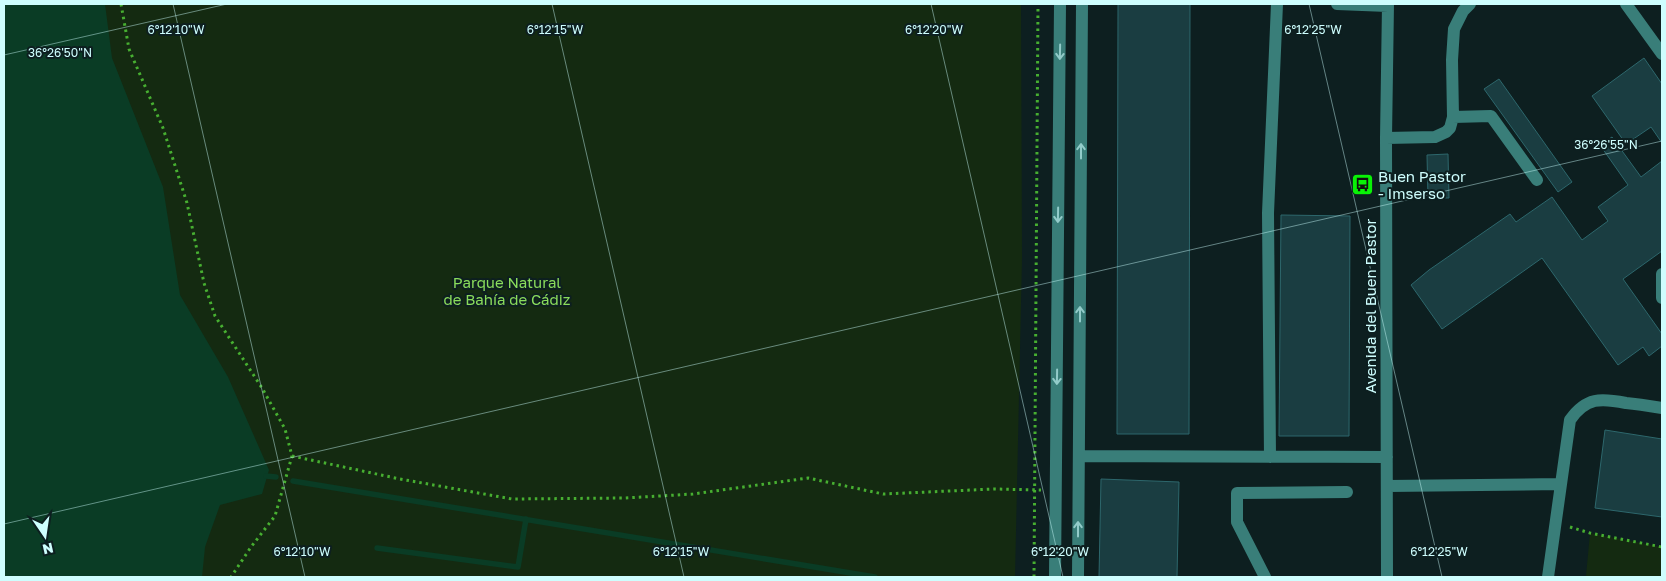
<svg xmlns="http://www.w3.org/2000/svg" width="1666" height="581" font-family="'Golos Text',sans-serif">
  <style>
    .green { fill: #142a11 }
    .water { fill: #0a3c25 }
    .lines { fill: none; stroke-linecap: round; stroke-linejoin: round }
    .stream { stroke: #0a3c25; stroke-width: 5.5 }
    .building { fill: #1a3d41; stroke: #2d676c }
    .path { stroke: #47af31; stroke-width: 3; stroke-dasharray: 2.5 4; stroke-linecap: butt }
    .minor { stroke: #397e79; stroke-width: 12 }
    .oneway { stroke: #92cbc9 }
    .ticks { fill: none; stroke: #cefefe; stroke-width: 1; stroke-opacity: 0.45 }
    .labels { text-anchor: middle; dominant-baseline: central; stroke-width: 4; stroke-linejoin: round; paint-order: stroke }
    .poi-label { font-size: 15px; fill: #cefefe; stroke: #0d1f20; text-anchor: start }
    .park-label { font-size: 15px; fill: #8adc5c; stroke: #0d1f20 }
    .street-label { font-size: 15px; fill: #cefefe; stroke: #0d1f20 }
    .ticks-label { font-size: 12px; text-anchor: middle; fill: #cefefe; stroke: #0d1f20; stroke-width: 4; stroke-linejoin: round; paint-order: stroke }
  </style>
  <rect width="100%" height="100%" fill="#0d1f20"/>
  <!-- green -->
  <path class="green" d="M 4,4 L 1021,4 L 1022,258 L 1015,577 L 4,577 Z
    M 1590,533 L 1662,547 L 1662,577 L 1586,576 Z"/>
  <!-- water -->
  <path class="water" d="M 4,4 L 105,4 L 112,58 L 163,187 L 180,295 L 228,377 L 269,470 L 262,494 L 220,505 L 205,547 L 202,577 L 4,577 Z"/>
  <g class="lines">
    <!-- stream -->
    <path class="stream" d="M 266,476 L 276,477
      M 293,481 L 875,577
      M 377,548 L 518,567 L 526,519"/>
  </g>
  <!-- building -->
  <path class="building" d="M 1118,4 L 1190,4 L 1189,434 L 1117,434 Z
    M 1644,58 L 1662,84 L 1662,143 L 1651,127 L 1626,144 L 1592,96 Z
    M 1499,79 L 1572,182 L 1558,192 L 1484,89 Z
    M 1612,137 L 1641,177 L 1662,161 L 1662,251 L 1623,279 L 1662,334 L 1662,346 L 1649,356 L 1643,347 L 1618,365 L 1542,258 L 1442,329 L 1411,285 L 1429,270 L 1510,214 L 1516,222 L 1552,197 L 1582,240 L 1608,221 L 1598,207 L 1628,185 L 1600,145 Z
    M 1448,154 L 1449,198 L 1428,198 L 1427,155 Z
    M 1281,215 L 1350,216 L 1349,436 L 1279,436 Z
    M 1605,430 L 1662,439 L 1662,517 L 1595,508 Z
    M 1101,479 L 1179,482 L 1177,577 L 1099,577 Z"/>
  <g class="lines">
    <!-- path -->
    <path class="path" d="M 121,4 L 129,49 L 163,128 L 187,203 L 204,283 L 215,316 L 262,388 L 285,429 L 292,456 L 275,516 L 251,547 L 231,577
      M 292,456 L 400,479 L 512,499 L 625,498 L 693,494 L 808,478 L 883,494 L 994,489 L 1041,490
      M 1570,527 L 1590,533 L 1662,547
      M 1034,577 L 1038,4"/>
    <!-- minor -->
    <path class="minor" d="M 1337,4 L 1388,6
      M 1626,4 L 1662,54
      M 1453,117 L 1491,116 L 1537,180
      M 1386,138 L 1435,137 L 1446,132 L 1450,128 L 1453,117 L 1452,60 L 1454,29 L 1463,11 L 1470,4
      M 1662,274 L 1662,298
      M 1079,456 L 1387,457
      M 1270,457 L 1268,213 L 1277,4
      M 1388,486 L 1560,484
      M 1055,577 L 1060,4
      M 1078,577 L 1082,4
      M 1265,577 L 1237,522 L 1237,493 L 1347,492
      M 1387,577 L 1386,138 L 1388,4
      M 1548,577 L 1570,420 C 1586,397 1601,398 1626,403 C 1638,404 1650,406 1662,408"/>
  </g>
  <!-- one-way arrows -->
  <defs><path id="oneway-shaft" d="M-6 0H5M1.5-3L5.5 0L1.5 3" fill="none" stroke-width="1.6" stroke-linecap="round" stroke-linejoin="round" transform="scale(1.25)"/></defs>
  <g class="oneway">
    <use href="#oneway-shaft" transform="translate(1060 52) rotate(91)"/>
    <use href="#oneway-shaft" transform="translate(1081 151) rotate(-90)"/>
    <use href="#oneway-shaft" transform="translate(1058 215) rotate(91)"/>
    <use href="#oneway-shaft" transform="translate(1080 314) rotate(-90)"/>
    <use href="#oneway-shaft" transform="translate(1057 377) rotate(91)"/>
    <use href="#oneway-shaft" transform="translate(1078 529) rotate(-90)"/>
  </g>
  <!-- ticks -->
  <path class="ticks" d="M 173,4 L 305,577M 552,4 L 684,577M 931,4 L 1063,577M 1309,4 L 1442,577M 4,55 L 227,4M 4,524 L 1662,141"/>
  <!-- icons -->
  <defs>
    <symbol id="bus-square" viewBox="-11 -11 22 22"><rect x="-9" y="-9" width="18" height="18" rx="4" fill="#09f206" stroke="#0d1f20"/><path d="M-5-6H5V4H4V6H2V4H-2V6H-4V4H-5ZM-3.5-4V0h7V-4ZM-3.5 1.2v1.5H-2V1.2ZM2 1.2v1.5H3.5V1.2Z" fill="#111"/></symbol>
  </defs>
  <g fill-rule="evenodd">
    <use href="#bus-square" x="1350" y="172" width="25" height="25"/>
  </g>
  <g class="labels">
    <!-- poi labels -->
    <g class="poi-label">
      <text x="1378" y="176">Buen Pastor<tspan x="1378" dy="17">- Imserso</tspan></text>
    </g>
    <!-- park labels -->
    <g class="park-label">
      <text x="507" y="282">Parque Natural<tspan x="507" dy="17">de Bahía de Cádiz</tspan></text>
    </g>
    <!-- street labels -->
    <g class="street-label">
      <text transform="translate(1370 306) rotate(-90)">Avenida del Buen Pastor</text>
    </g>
  </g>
  <g class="ticks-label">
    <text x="176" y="34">6°12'10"W</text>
    <text x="555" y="34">6°12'15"W</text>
    <text x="934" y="34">6°12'20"W</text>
    <text x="1313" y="34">6°12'25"W</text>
    <text x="60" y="57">36°26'50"N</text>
    <text x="1606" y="149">36°26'55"N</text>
    <text x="302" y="556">6°12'10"W</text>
    <text x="681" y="556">6°12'15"W</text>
    <text x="1060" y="556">6°12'20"W</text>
    <text x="1439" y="556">6°12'25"W</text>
  </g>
  <!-- border -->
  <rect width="1666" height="581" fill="none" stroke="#cefefe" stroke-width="10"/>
  <!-- north arrow -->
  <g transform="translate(45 536) rotate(167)" stroke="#0d1f20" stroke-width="4" paint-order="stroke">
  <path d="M0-4L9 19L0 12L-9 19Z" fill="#cefefe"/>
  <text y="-8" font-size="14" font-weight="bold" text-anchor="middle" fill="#cefefe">N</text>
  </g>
</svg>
